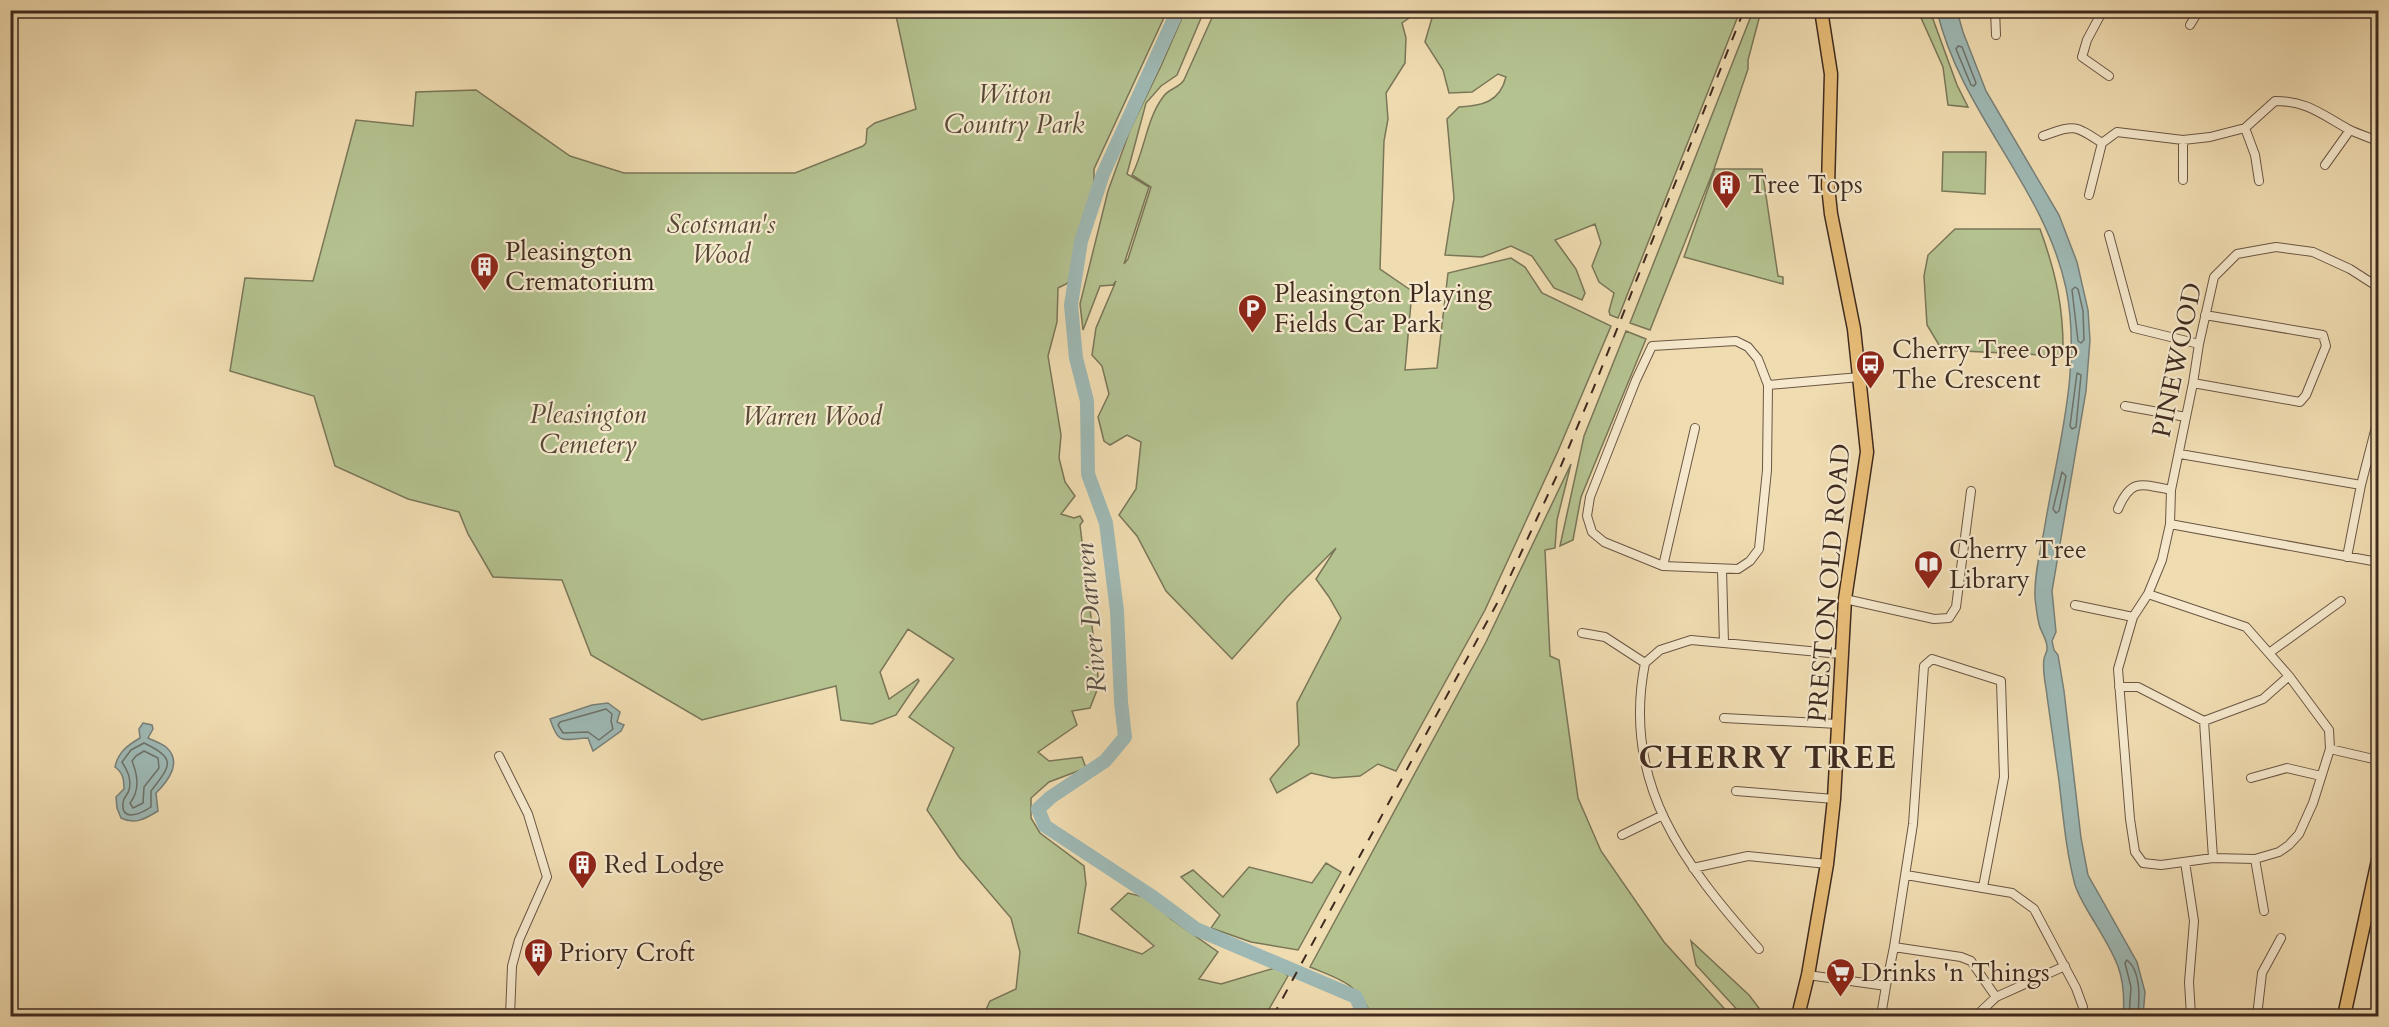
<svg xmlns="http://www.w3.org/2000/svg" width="2389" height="1027" font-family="Cardo,serif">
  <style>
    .green { fill: #b4c290; stroke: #7a7658; stroke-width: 1.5 }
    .water { fill: #9eb9b5; stroke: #788079; stroke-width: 1.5 }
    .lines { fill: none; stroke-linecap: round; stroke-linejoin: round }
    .shore { stroke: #6e726a; stroke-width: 1.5 }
    .river { stroke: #9eb9b5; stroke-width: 14 }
    .minor-casing { stroke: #6b5644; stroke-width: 10 }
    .primary-casing { stroke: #3f2a1f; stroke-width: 15 }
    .minor { stroke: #f5e8cc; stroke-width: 8 }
    .primary { stroke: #e8be78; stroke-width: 12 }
    .rail { stroke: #3f2a1f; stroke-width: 2; stroke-dasharray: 10 10; stroke-linecap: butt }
    .labels { text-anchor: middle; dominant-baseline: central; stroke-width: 4.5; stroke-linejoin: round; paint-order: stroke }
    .park-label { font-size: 26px; font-style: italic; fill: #564836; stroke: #f5e8cc }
    .poi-label { font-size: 26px; fill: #3f2a1f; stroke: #f5e8cc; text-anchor: start }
    .street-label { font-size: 26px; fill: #3f2a1f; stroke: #f5e8cc }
    .water-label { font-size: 27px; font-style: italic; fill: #574e44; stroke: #f5e8cc }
    .district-label { font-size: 32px; font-weight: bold; letter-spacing: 1.5px; fill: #3f2a1f; stroke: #f5e8cc }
  </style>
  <rect width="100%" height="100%" fill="#f0dcb1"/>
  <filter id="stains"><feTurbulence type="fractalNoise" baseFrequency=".00333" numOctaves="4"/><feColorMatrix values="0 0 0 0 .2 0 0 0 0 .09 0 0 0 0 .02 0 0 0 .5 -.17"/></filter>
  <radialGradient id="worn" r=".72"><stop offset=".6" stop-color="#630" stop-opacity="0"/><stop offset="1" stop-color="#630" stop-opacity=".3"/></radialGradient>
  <!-- green -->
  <path class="green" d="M 895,11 L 1167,11 L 1094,169 L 1094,184 L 1068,283 L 1058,288 L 1057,322 L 1048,356 L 1061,435 L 1059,458 L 1065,482 L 1075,496 L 1061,514 L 1074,518 L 1080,516 L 1083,521 L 1080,525 L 1099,685 L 1090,708 L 1072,711 L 1077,725 L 1038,752 L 1049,761 L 1082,757 L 1086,768 L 1049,782 L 1031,798 L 1031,818 L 1040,833 L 1084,866 L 1086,884 L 1078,933 L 1142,954 L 1154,946 L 1111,909 L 1128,893 L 1152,899 L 1171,919 L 1218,952 L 1199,979 L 1221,984 L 1278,967 L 1288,976 L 1265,1016 L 983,1016 L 990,1001 L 1016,989 L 1020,952 L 1011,918 L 959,857 L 927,810 L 954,748 L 909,717 L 954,659 L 908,629 L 880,672 L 889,699 L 918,679 L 919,681 L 896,715 L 872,724 L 841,720 L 836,686 L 702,720 L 591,655 L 562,580 L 493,577 L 468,534 L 459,512 L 408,499 L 335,466 L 314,396 L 230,371 L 245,278 L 313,281 L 356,120 L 413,126 L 416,92 L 476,90 L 570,156 L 624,173 L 795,173 L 863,146 L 866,143 L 867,129 L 875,123 L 916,109 Z
    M 1185,11 L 1204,11 L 1177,75 L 1161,86 L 1146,103 L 1127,174 L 1149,187 L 1124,264 L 1128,259 L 1151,187 L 1132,175 C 1145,150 1146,120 1163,97 C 1169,88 1178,89 1184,80 L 1215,11 L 1419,11 L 1402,23 L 1406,38 L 1405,63 L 1386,93 L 1388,119 L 1384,141 L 1380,269 L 1412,291 L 1405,370 L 1437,368 L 1448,273 L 1511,258 L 1525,267 L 1542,293 L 1611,326 L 1558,451 L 1485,610 L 1396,771 L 1378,764 L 1360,776 L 1333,778 L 1311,773 L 1277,793 L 1270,779 L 1299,745 L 1297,703 L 1341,618 L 1329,597 L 1316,579 L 1336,548 L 1287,597 L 1232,659 L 1166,591 L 1137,536 L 1119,515 L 1136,489 L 1141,442 L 1127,435 L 1110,445 L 1104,441 L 1098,417 L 1109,394 L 1102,366 L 1092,355 L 1096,328 L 1116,281 L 1113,285 L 1100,286 L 1083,330 L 1080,304 L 1108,191 L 1130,130 L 1161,66 Z
    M 1434,11 L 1740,11 L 1618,318 L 1610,315 L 1609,311 L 1614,293 L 1599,282 L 1592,266 L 1601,243 L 1595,224 L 1555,240 L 1576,269 L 1585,293 L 1582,300 L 1554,288 L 1532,256 L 1511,246 L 1482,257 L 1445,255 L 1454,198 L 1447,119 L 1459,107 C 1482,106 1500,102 1506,77 L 1498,74 L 1472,92 L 1449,93 L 1443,70 L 1425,42 Z
    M 1753,11 L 1761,11 L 1748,60 L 1748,69 L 1714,169 L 1650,330 L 1630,323 Z
    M 1918,11 L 1930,11 L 1957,85 L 1968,107 L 1948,105 L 1943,67 Z
    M 1943,152 L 1986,152 L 1985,194 L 1942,191 Z
    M 1715,169 L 1762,169 L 1778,276 L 1783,277 L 1783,284 L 1684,257 Z
    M 1955,229 L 2040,229 C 2056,273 2064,309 2063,356 L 1942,350 L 1927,325 L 1924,276 L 1928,255 Z
    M 1626,331 L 1646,339 L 1581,497 L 1573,540 L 1560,546 L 1584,436 Z
    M 1571,464 L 1557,520 L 1555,548 L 1545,550 L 1550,656 L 1559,660 L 1578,798 L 1601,851 L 1664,942 L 1731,1016 L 1372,1016 C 1357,983 1342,980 1310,967 L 1486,642 Z
    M 1326,863 L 1341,872 L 1298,950 L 1251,942 L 1211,928 L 1220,915 L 1181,877 L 1193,870 L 1223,897 L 1249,867 L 1312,883 Z
    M 1691,941 L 1749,995 L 1765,1016 L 1743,1016 L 1696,965 Z"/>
  <!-- water -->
  <path class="water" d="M 1937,11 L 1957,11 L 1963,32 L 1986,91 L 2059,215 L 2077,262 L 2088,310 L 2090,340 L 2086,391 L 2052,591 L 2056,632 L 2052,641 L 2054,650 L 2058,655 L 2064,691 L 2081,838 L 2088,875 L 2137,962 L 2145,992 L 2143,1016 L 2123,1016 C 2127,972 2114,955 2092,918 C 2086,908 2079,897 2075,885 C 2066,851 2063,815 2059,781 C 2055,753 2051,724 2047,696 C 2046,685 2042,671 2044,659 C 2044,656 2047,653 2047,649 C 2048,640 2041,633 2039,624 C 2037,616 2036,607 2035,598 C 2034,574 2041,549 2045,525 C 2058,447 2082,367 2066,288 C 2044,186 1961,113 1937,11 Z
    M 608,703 L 620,712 L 617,722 L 624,725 L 621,731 L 593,751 L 588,738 C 562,739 559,746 550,719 L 592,705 Z
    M 143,723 L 152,725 L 153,729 L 148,738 C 154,741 161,743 166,747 C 183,762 168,781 156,793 L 158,811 C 145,819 135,825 121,818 L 117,808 L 116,797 L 124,789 C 124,779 123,773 115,767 C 118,752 128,745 140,738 L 139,729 Z"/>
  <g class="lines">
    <!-- shore -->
    <path class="shore" d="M 1958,46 L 1962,47 L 1976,83 L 1974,86 L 1971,85 L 1956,49 Z
      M 2075,287 L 2078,289 L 2083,311 L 2084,340 L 2081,343 L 2078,341 L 2072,290 Z
      M 2077,373 L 2081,375 L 2076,427 L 2072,429 L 2070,426 Z
      M 2062,472 L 2066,476 L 2059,511 L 2056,513 L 2053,509 Z
      M 606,709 L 612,714 L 611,721 L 613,729 L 599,740 L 588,732 L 563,733 L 558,725 L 560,722 Z
      M 144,743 C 177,759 171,765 151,791 L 151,807 C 142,813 121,823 123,803 C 123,797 128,795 129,790 C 132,779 127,770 122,762 L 131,750 Z
      M 144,751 L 158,758 L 159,768 L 144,787 L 143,803 L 133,808 L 130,803 C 140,790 138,776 132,761 L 136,756 Z
      M 2129,1016 L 2131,987 L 2125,963 L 2127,960 C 2142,972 2139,1000 2138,1016"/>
    <!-- river -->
    <path class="river" d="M 1178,10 L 1103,174 L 1081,241 L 1071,305 L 1076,358 L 1087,401 L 1088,474 L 1106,523 L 1117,611 L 1121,702 L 1125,737 L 1105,761 L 1051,797 L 1038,809 L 1045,826 L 1150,895 L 1196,929 L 1356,997 L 1364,1016"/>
    <defs>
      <path id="minor" d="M 1995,10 L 1996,35
        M 2103,10 L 2087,40 L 2082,57 L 2109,76
        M 2190,25 L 2199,10
        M 2245,128 L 2255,155 L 2259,181
        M 2043,136 C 2075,125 2073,124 2102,143
        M 2325,165 L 2350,130
        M 2183,180 L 2183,140
        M 2089,195 L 2102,143 L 2117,132 L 2183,140 L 2210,137 L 2245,128 L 2275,101 C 2307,101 2321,114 2348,129 C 2358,134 2368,137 2378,141
        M 2109,235 L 2134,328 L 2199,344
        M 1736,341 L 1748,347 L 1758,359 L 1768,385 L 1767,470 L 1759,549 L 1750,561 L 1738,569 L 1663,566 L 1604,542 L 1592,532 L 1587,516 L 1590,497 L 1636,380 L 1652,346 Z
        M 2193,383 L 2300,402 L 2306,395 L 2326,346 L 2323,335 L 2205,315
        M 1768,385 L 1860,377
        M 2125,406 L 2186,417
        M 2180,454 L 2361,485
        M 2118,509 C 2131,478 2141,484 2171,490
        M 2170,524 L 2378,562
        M 2347,557 L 2361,485 L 2378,419
        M 1663,566 L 1695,428
        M 1722,570 L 1724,643
        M 2148,594 L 2246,627 L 2289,676 L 2329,730 L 2330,749 L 2313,803 L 2299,834 L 2289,845 L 2279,852 L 2255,859 L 2213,858 L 2161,865 L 2143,863 L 2135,852 L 2130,819 L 2118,669 L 2133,617 L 2148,594 L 2162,560 L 2170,524 L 2171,490 L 2193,383 L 2199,344 L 2214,277 L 2237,254 L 2276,247 L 2313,252 L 2350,269 L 2378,287
        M 1845,599 L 1934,619 L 1949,618 L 1956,607 L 1971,491
        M 2075,605 L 2133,617
        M 1582,633 L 1605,637 L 1645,663
        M 2269,653 L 2341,601
        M 2119,687 L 2138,687 L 2204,721 L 2263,699 L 2289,676
        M 1724,718 L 1838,724
        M 2204,721 L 2213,858
        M 2330,749 L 2378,760
        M 499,756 L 528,814 L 547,877 L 519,940 L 512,966 L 510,1016
        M 2251,778 L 2287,768 L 2321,776
        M 1736,791 L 1834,799
        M 1622,835 L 1661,816
        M 2255,859 L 2264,911
        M 2185,862 L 2194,921 L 2189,982 L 2191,1016
        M 1693,868 L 1748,856 L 1827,864
        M 1906,875 L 2012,893 L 2034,909 L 2076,988 L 2083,1007 L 2082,1016
        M 1894,947 L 1961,957 L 1971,961 L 1996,997
        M 1759,949 C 1684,864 1621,784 1645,663 L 1660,650 L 1691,640 L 1841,654
        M 1808,975 L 1886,986 L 1881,1016
        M 1886,986 L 1894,947 L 1913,824 L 1924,666 L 1932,659 L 2001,681 L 2004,777 L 1983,887
        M 1976,1016 L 1996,997 L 2065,966
        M 2257,1016 L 2262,973 L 2281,938"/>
      <path id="primary" d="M 1798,1016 L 1808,975 L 1827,864 L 1834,799 L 1845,599 L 1867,452 L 1854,329 L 1831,214 L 1828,186 L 1831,74 L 1821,10
        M 2344,1016 L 2378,860"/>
    </defs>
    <!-- minor casing -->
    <use href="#minor" class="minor-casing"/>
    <!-- primary casing -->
    <use href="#primary" class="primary-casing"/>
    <!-- minor -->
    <use href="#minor" class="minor"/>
    <!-- primary -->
    <use href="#primary" class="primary"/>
    <!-- rail -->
    <path class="rail" d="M 1273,1016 L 1501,596 L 1558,473 L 1594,387 L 1744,10"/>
  </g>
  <!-- icons -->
  <defs>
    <symbol id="building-pin" viewBox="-11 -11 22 30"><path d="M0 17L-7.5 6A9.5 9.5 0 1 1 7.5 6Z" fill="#8f2418" stroke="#f5e8cc"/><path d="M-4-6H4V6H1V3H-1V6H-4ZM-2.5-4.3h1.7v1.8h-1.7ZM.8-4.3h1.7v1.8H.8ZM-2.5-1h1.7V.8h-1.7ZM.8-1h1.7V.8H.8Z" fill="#fff"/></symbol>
    <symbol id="parking-pin" viewBox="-11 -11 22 30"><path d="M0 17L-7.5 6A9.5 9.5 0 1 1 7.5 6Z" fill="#8f2418" stroke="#f5e8cc"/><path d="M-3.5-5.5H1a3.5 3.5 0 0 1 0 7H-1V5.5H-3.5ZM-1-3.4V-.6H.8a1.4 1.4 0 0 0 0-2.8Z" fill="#fff"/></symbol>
    <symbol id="bus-pin" viewBox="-11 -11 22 30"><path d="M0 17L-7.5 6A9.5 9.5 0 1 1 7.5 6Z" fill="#8f2418" stroke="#f5e8cc"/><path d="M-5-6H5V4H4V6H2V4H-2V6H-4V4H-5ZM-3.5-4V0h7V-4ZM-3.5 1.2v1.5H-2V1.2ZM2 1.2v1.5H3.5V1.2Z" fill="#fff"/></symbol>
    <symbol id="library-pin" viewBox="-11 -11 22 30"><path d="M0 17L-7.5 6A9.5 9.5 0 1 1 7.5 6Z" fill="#8f2418" stroke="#f5e8cc"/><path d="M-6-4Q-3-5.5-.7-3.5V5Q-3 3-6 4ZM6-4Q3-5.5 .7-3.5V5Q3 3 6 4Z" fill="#fff"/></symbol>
    <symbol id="supermarket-pin" viewBox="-11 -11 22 30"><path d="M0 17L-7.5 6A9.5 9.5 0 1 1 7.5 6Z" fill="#8f2418" stroke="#f5e8cc"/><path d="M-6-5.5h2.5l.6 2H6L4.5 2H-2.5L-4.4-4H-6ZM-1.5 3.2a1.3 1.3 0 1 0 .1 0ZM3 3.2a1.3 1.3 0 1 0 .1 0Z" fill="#fff"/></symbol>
  </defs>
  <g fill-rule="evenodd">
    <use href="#building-pin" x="1710" y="168" width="33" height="45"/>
    <use href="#building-pin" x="468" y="250" width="33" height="45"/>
    <use href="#parking-pin" x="1236" y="292" width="33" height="45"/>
    <use href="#bus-pin" x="1854" y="348" width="33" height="45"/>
    <use href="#library-pin" x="1912" y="548" width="33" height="45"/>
    <use href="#building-pin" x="566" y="848" width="33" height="45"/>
    <use href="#building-pin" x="522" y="936" width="33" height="45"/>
    <use href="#supermarket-pin" x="1824" y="956" width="33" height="45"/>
  </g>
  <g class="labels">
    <!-- park labels -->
    <g class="park-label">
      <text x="1014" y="94">Witton<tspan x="1014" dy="30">Country Park</tspan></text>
      <text x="721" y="224">Scotsman's<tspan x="721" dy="30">Wood</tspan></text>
      <text x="588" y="414">Pleasington<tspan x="588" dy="30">Cemetery</tspan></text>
      <text x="812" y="416">Warren Wood</text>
    </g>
    <!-- poi labels -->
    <g class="poi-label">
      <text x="1748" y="184">Tree Tops</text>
      <text x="505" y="251">Pleasington<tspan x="505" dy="30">Crematorium</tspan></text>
      <text x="1274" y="293">Pleasington Playing<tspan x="1274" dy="30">Fields Car Park</tspan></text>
      <text x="1892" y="349">Cherry Tree opp<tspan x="1892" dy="30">The Crescent</tspan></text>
      <text x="1949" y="549">Cherry Tree<tspan x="1949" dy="30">Library</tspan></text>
      <text x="604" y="864">Red Lodge</text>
      <text x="559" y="952">Priory Croft</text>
      <text x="1861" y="972">Drinks 'n Things</text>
    </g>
    <!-- street labels -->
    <g class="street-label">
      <text transform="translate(2177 360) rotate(-78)">PINEWOOD</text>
      <text transform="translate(1829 583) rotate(-85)">PRESTON OLD ROAD</text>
    </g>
    <!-- water labels -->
    <g class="water-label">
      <text transform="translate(1091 618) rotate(-95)">River Darwen</text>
    </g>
    <!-- district labels -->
    <g class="district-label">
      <text x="1768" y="758">CHERRY TREE</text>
    </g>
  </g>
  <!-- margin -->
  <rect width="2389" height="1027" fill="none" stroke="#f0dcb1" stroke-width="36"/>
  <rect x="12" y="12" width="2365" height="1003" fill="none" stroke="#3f2a1f" stroke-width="3"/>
  <rect x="18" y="18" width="2353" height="991" fill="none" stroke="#3f2a1f" stroke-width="1.5"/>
  <rect width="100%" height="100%" filter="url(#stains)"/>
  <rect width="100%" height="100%" fill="url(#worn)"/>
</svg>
